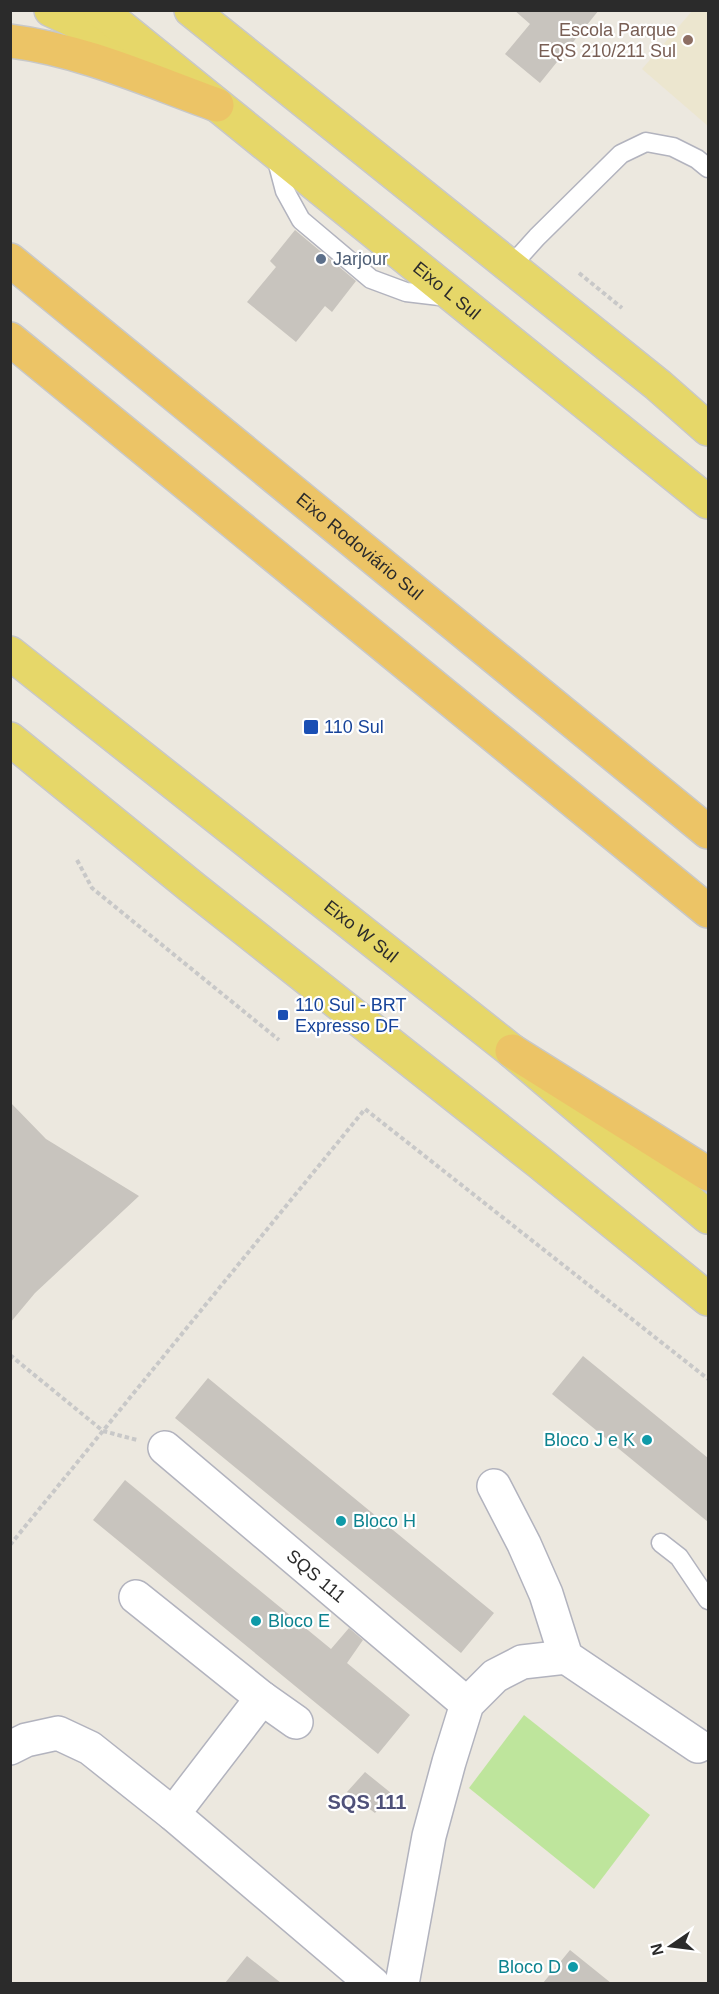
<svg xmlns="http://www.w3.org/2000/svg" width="719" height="1994" font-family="Helvetica,sans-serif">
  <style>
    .education { fill: #ece6cf }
    .pitch { fill: #bee59c }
    .building { fill: #c8c4be }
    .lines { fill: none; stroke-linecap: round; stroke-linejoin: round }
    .service-casing { stroke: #b2b3be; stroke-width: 21 }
    .minor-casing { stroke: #b2b3be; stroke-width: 36 }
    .primary-casing { stroke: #c8c8c8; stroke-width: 36 }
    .trunk-casing { stroke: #c8c8c8; stroke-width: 36 }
    .path { stroke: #c8c8c8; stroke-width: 4; stroke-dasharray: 4.5 3; stroke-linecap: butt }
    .service { stroke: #fff; stroke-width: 18 }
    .minor { stroke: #fff; stroke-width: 33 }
    .primary { stroke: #e6d769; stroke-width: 33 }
    .trunk { stroke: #ecc466; stroke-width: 33 }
    .education-dot { fill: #8d6e63; stroke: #fff; stroke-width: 2 }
    .service-dot { fill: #5c6f8a; stroke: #fff; stroke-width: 2 }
    .transit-dot { fill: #1a4fb4; stroke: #fff; stroke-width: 2 }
    .culture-dot { fill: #0f9aa8; stroke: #fff; stroke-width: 2 }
    .labels { text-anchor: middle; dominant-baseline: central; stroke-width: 4.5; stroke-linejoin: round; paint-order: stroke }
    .education-label { font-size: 18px; fill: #785e54; stroke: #fff; text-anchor: end }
    .service-label { font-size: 18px; fill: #4e5e75; stroke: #fff; text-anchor: start }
    .street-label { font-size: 18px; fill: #2b2b2b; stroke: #fff }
    .transit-label { font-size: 18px; fill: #164399; stroke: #fff; text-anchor: start }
    .culture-label { font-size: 18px; fill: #0d838f; stroke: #fff; text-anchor: end }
    .neighbourhood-label { font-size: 20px; font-weight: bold; fill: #4f5179; stroke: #fff }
  </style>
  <rect width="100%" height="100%" fill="#ece8df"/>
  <!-- education -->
  <path class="education" d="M 693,10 L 708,11 L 708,126 L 642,69 Z"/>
  <!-- pitch -->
  <path class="pitch" d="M 524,1715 L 650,1815 L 594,1889 L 469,1788 Z"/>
  <!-- building -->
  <path class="building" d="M 514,10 L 599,10 L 540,83 L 505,54 L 530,24 Z
    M 295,230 L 356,281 L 332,312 L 325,306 L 296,342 L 247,302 L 276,267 L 270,261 Z
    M 10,1102 L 46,1139 L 139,1196 L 35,1293 L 10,1323 Z
    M 583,1356 L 708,1458 L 708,1522 L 552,1394 Z
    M 208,1378 L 494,1613 L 461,1653 L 175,1418 Z
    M 125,1480 L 331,1649 L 349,1628 L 363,1640 L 347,1663 L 410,1715 L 378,1754 L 93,1520 Z
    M 365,1772 L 391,1793 L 375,1813 L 347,1792 Z
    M 570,1950 L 611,1983 L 543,1983 Z
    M 247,1956 L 281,1983 L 225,1983 Z"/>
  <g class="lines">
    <defs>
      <path id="service" d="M 276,157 L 285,191 L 301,220 L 371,279 L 406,292 L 448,297
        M 510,267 L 537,237 L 621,154 L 646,142 L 673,147 L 697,159 L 708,168
        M 661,1543 L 679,1557 L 708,1600"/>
      <g id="minor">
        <path id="s1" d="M 165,1448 L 467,1704"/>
        <path d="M 494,1486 L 524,1544 L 546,1594 L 566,1657 L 698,1746"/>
        <path d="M 136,1597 L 262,1698 L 296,1722"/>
        <path d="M 10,1748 L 26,1740 L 58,1733 L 90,1748 L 173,1814 L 373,1984"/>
        <path d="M 173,1814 L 262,1698"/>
        <path d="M 402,1984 L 429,1836 L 449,1762 L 467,1704 L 495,1676 L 522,1662 L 566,1657"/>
      </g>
      <g id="primary">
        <path d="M 51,10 L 79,23 L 124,40"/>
        <path id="s2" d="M 100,10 L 708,502"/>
        <path d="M 191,10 L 658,385 L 708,429"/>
        <path id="s3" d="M 10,653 L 512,1051 L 708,1217"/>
        <path d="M 10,739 L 193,888 L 539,1162 L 708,1299"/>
      </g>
      <g id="trunk">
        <path d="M 10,41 C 82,50 150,81 217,105"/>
        <path id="s4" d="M 10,260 L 708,832"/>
        <path d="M 10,339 L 708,911"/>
        <path d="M 512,1051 L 708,1174"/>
      </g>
    </defs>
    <!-- service casing -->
    <use href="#service" class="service-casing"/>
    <!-- minor casing -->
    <use href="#minor" class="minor-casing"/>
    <!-- primary casing -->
    <use href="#primary" class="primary-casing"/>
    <!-- trunk casing -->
    <use href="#trunk" class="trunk-casing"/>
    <!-- path -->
    <path class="path" d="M 579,273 L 622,308
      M 77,860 L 92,888 L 279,1040
      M 10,1355 L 103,1431 L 137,1440
      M 10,1545 L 365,1109 L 708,1379"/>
    <!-- service -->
    <use href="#service" class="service"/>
    <!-- minor -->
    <use href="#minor" class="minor"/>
    <!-- primary -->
    <use href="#primary" class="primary"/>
    <!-- trunk -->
    <use href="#trunk" class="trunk"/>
  </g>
  <!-- markers -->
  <circle class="education-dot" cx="688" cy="40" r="6"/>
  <circle class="service-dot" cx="321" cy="259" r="6"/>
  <g class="transit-dot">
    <rect x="303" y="719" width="16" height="16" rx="3"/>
    <rect x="277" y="1009" width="12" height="12" rx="3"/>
  </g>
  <g class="culture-dot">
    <circle cx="647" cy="1440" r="6"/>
    <circle cx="341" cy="1521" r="6"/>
    <circle cx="256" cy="1621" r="6"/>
    <circle cx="573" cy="1967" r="6"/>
  </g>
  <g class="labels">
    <!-- education labels -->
    <g class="education-label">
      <text x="676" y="30">Escola Parque<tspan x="676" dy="21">EQS 210/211 Sul</tspan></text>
    </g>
    <!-- service labels -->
    <g class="service-label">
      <text x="333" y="259">Jarjour</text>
    </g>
    <!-- street labels -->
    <g class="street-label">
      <text stroke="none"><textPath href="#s2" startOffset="446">Eixo L Sul</textPath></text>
      <text stroke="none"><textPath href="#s4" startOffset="452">Eixo Rodoviário Sul</textPath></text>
      <text stroke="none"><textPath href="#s3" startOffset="448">Eixo W Sul</textPath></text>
      <text stroke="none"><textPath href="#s1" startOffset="198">SQS 111</textPath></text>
    </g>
    <!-- transit labels -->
    <g class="transit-label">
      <text x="324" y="727">110 Sul</text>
      <text x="295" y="1005">110 Sul - BRT<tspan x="295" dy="21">Expresso DF</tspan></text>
    </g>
    <!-- culture labels -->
    <g class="culture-label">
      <text x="635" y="1440">Bloco J e K</text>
      <text x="353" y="1521" text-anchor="start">Bloco H</text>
      <text x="268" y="1621" text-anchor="start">Bloco E</text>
      <text x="561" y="1967">Bloco D</text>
    </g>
    <!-- neighbourhood labels -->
    <g class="neighbourhood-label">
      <text x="367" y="1802">SQS 111</text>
    </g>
  </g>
  <!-- border -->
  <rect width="719" height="1994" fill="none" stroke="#2b2b2b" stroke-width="24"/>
  <!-- north arrow -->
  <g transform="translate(671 1946) rotate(256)" stroke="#ffffff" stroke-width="4.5" paint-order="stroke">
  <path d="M0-4.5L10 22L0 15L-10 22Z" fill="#2b2b2b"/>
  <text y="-9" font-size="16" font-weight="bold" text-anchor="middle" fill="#2b2b2b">N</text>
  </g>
</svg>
